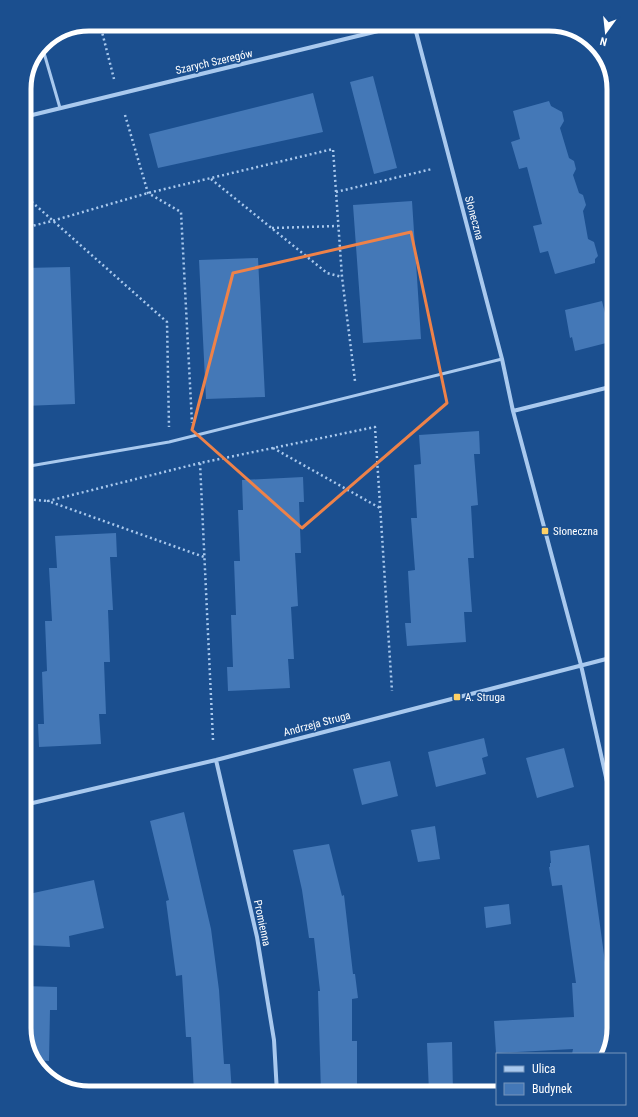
<svg xmlns="http://www.w3.org/2000/svg" width="638" height="1117" font-family="'Roboto Condensed',sans-serif">
  <style>
    .building { fill: #4478b7 }
    .lines { fill: none; stroke-linecap: round; stroke-linejoin: round }
    .path { stroke: #a9c9ee; stroke-width: 2.5; stroke-dasharray: 2 3; stroke-linecap: butt }
    .service { stroke: #a9c9ee; stroke-width: 3 }
    .minor { stroke: #a9c9ee; stroke-width: 4 }
    .marked { fill: none; stroke: #ee8249; stroke-width: 3; stroke-linejoin: round }
    .poi-dot { fill: #ffd166; stroke: #1b4f8f; stroke-width: 1.5 }
    .labels { text-anchor: middle; dominant-baseline: central; stroke-width: 3.5; stroke-linejoin: round; paint-order: stroke }
    .street-label { font-size: 11px; fill: #fff; stroke: #1b4f8f }
    .poi-label { font-size: 11px; fill: #fff; stroke: #1b4f8f; text-anchor: start }
    .rim { fill: none; stroke: #fff; stroke-width: 5 }
  </style>
  <rect width="100%" height="100%" fill="#1b4f8f"/>
  <!-- building -->
  <path class="building" d="M 373,76 L 397,168 L 374,174 L 350,82 Z
    M 313,93 L 323,132 L 158,168 L 149,134 Z
    M 549,101 L 551,106 L 562,112 L 564,121 L 560,128 L 569,158 L 574,161 L 576,169 L 573,175 L 579,193 L 583,195 L 586,205 L 583,211 L 588,239 L 594,242 L 598,256 L 595,259 L 595,263 L 555,274 L 548,251 L 540,253 L 533,226 L 542,224 L 527,167 L 519,169 L 511,142 L 520,139 L 513,111 Z
    M 412,201 L 421,339 L 363,343 L 353,205 Z
    M 258,258 L 265,397 L 206,399 L 199,260 Z
    M 70,267 L 75,404 L 24,406 L 24,268 Z
    M 602,301 L 605,313 L 614,319 L 614,341 L 575,351 L 572,337 L 570,338 L 565,310 Z
    M 479,431 L 480,454 L 474,454 L 478,505 L 471,506 L 474,558 L 468,558 L 472,612 L 464,612 L 466,642 L 407,646 L 405,623 L 411,623 L 408,571 L 415,570 L 411,518 L 417,518 L 414,465 L 421,464 L 419,435 Z
    M 303,477 L 304,502 L 299,502 L 301,553 L 295,553 L 298,606 L 291,607 L 294,659 L 288,659 L 290,688 L 228,691 L 227,667 L 233,667 L 231,615 L 236,615 L 234,561 L 240,561 L 238,510 L 243,510 L 242,480 Z
    M 116,533 L 117,557 L 110,557 L 113,610 L 108,610 L 110,662 L 104,662 L 106,714 L 99,714 L 101,744 L 39,747 L 38,724 L 44,724 L 42,672 L 47,671 L 45,621 L 52,621 L 49,568 L 57,568 L 55,536 Z
    M 484,738 L 488,756 L 482,758 L 486,774 L 436,787 L 428,752 Z
    M 564,748 L 574,787 L 537,798 L 526,758 Z
    M 390,761 L 398,796 L 362,805 L 353,769 Z
    M 184,812 L 211,929 L 219,990 L 224,1064 L 230,1064 L 232,1093 L 194,1093 L 191,1037 L 186,1037 L 182,975 L 176,976 L 166,901 L 169,900 L 150,821 Z
    M 435,826 L 440,859 L 418,862 L 411,830 Z
    M 329,844 L 342,896 L 344,895 L 353,974 L 355,974 L 358,998 L 352,999 L 352,1041 L 357,1041 L 357,1093 L 321,1093 L 318,991 L 320,991 L 314,938 L 309,938 L 302,890 L 293,850 Z
    M 589,845 L 605,962 L 610,1041 L 606,1054 L 572,1054 L 573,1049 L 496,1053 L 494,1021 L 574,1017 L 572,983 L 576,983 L 562,885 L 552,886 L 549,867 L 550,867 L 550,863 L 551,863 L 550,851 Z
    M 94,880 L 104,928 L 69,936 L 70,947 L 24,945 L 24,895 Z
    M 509,904 L 511,924 L 486,928 L 484,907 Z
    M 24,986 L 57,987 L 57,1010 L 50,1010 L 49,1061 L 34,1060 L 31,1057 L 24,1028 Z
    M 452,1042 L 453,1093 L 429,1093 L 427,1043 Z"/>
  <g class="lines">
    <!-- path -->
    <path class="path" d="M 100,24 L 114,79
      M 125,115 L 148,193 L 181,212 L 192,423
      M 211,179 L 327,273 L 342,277
      M 336,192 L 432,169
      M 24,195 L 167,322 L 169,427
      M 24,228 L 52,221 L 148,193 L 333,149 L 342,277 L 355,381
      M 272,228 L 338,226
      M 273,448 L 380,508
      M 200,463 L 48,501 L 204,557
      M 24,499 L 48,501
      M 213,740 L 200,463 L 375,427 L 392,691"/>
    <!-- service -->
    <path class="service" d="M 42,46 L 60,108
      M 24,467 L 169,442 L 502,359"/>
    <!-- minor -->
    <path class="minor" d="M 414,24 L 502,359 L 513,411 L 581,665 L 614,813
      M 24,117 L 407,24
      M 513,411 L 614,386
      M 216,760 L 257,937 L 274,1040 L 277,1093
      M 24,805 L 216,760 L 614,657"/>
  </g>
  <!-- marked area -->
  <path class="marked" d="M 411,232 L 447,403 L 302,528 L 192,430 L 233,273 Z"/>
  <!-- markers -->
  <g class="poi-dot">
    <rect x="541" y="527" width="8" height="8" rx="2"/>
    <rect x="453" y="693" width="8" height="8" rx="2"/>
  </g>
  <g class="labels">
    <!-- street labels -->
    <g class="street-label">
      <text transform="translate(214 62) rotate(-13)">Szarych Szeregów</text>
      <text transform="translate(474 218) rotate(75)">Słoneczna</text>
      <text transform="translate(317 724) rotate(-15)">Andrzeja Struga</text>
      <text transform="translate(262 923) rotate(78)">Promienna</text>
    </g>
    <!-- poi labels -->
    <g class="poi-label">
      <text x="553" y="531">Słoneczna</text>
      <text x="465" y="697">A. Struga</text>
    </g>
  </g>
  <!-- crop -->
  <path d="M0 0H638V1117H0ZM89 31H549A58 58 0 0 1 607 89V1028A58 58 0 0 1 549 1086H89A58 58 0 0 1 31 1028V89A58 58 0 0 1 89 31Z" fill="#1b4f8f" fill-rule="evenodd"/>
  <path class="rim" d="M89 31H549A58 58 0 0 1 607 89V1028A58 58 0 0 1 549 1086H89A58 58 0 0 1 31 1028V89A58 58 0 0 1 89 31Z"/>
  <!-- legend -->
  <rect x="496" y="1053" width="130" height="52" fill="#1b4f8f" stroke="#7695bc"/>
  <rect x="504" y="1066" width="20" height="6" fill="#a9c9ee" stroke="#7695bc"/>
  <text x="532" y="1073" font-size="12" fill="#ffffff">Ulica</text>
  <rect x="504" y="1083" width="20" height="12" fill="#4478b7" stroke="#7695bc"/>
  <text x="532" y="1093" font-size="12" fill="#ffffff">Budynek</text>
  <!-- north arrow -->
  <g transform="translate(606 32) rotate(195)" stroke="#1b4f8f" stroke-width="3" paint-order="stroke">
  <path d="M0-3L7 15L0 10L-7 15Z" fill="#ffffff"/>
  <text y="-6" font-size="11" font-weight="bold" text-anchor="middle" fill="#ffffff">N</text>
  </g>
</svg>
